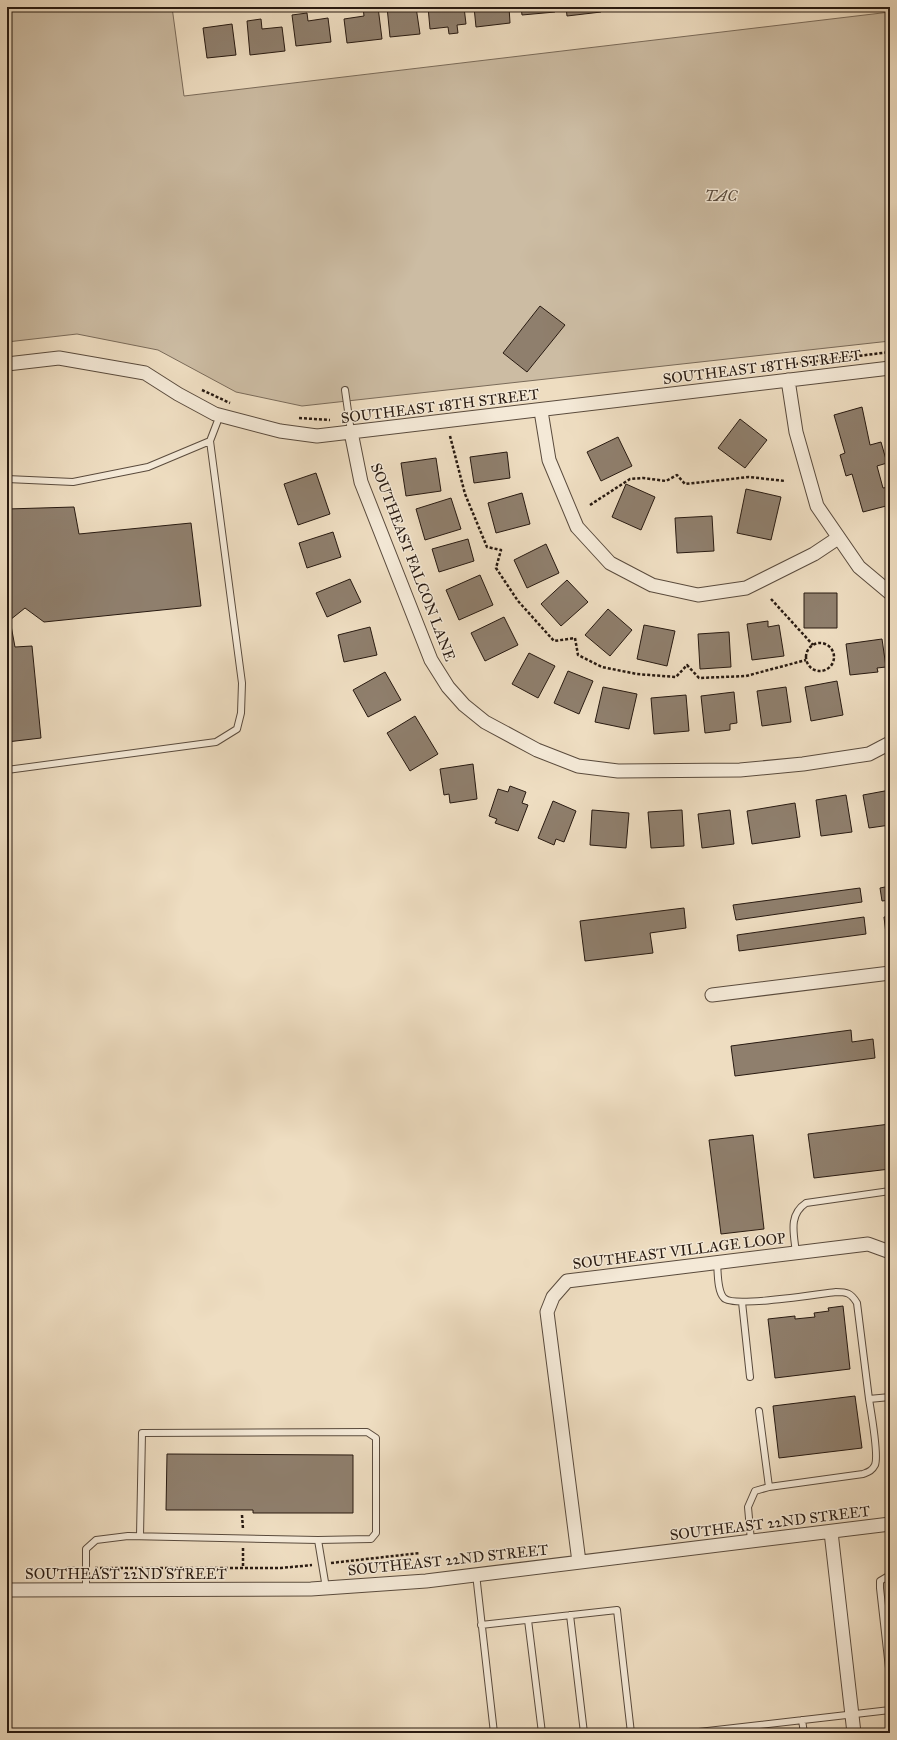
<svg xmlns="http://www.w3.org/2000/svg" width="897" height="1740" font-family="'IM FELL Great Primer',serif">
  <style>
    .green { fill: #ccbca3; stroke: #7a6b5a }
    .building { fill: #8f7f6d; stroke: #281a11 }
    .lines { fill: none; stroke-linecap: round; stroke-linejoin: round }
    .service-casing { stroke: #5a4b3d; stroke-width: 8 }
    .minor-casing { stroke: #5a4b3d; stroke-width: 15 }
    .path { stroke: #281a11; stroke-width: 2.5; stroke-dasharray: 3 2; stroke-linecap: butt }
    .service { stroke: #f4e9d7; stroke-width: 6 }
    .minor { stroke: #f4e9d7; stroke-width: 13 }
    .labels { text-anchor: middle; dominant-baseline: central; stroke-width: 3; stroke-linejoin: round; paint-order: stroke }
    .park-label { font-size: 15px; font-style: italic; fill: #594b3d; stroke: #f4e9d7 }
    .street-label { font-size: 15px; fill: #281a11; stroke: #f4e9d7 }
  </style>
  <rect width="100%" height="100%" fill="#eeddc1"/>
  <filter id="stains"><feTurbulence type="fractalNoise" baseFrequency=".005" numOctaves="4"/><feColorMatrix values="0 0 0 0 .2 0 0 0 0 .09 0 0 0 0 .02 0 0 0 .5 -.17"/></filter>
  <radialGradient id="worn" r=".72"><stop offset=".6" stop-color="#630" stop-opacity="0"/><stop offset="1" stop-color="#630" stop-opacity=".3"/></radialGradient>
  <!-- green -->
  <path class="green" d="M 7,7 L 172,7 L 184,96 L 890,12 L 890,341 L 302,406 L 236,392 L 158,350 L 77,334 L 7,342 Z"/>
  <!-- building -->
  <path class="building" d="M 363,7 L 378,7 L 382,39 L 347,43 L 344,19 L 364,16 Z
    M 387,7 L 416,7 L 420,34 L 390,37 Z
    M 428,7 L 464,7 L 466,24 L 457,25 L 458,33 L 449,34 L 448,27 L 430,29 Z
    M 474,7 L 509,7 L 510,23 L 476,27 Z
    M 521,7 L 554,7 L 555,12 L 522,15 Z
    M 566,7 L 601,7 L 601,12 L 567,16 Z
    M 307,13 L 308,21 L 328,18 L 331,42 L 296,46 L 292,15 Z
    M 261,19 L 262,29 L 282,27 L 285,51 L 250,55 L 247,21 Z
    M 232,24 L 236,55 L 207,58 L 203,28 Z
    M 540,306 L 565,325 L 527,372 L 503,353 Z
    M 862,407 L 870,445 L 881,442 L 887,463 L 877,466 L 883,488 L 889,487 L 890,491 L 890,505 L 863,512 L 852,474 L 846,476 L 840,455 L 845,453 L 834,415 Z
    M 740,419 L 767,440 L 745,468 L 718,448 Z
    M 618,437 L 632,466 L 601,481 L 587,452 Z
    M 507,452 L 510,478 L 474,483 L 470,457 Z
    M 436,458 L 441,491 L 406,496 L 401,463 Z
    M 316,473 L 330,514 L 298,525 L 284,484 Z
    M 626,484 L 655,497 L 641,530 L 612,517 Z
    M 746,489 L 781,497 L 771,540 L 737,533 Z
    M 522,493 L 530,524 L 496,533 L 488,503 Z
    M 451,498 L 461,529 L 425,540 L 416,509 Z
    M 74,507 L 79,534 L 191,523 L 201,606 L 44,622 L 25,608 L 10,620 L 15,647 L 32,646 L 41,738 L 7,742 L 7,509 Z
    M 712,516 L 714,551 L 677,553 L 675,518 Z
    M 333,532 L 341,557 L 307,568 L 299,543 Z
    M 468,539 L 474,561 L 439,572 L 432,549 Z
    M 546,544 L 559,573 L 527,588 L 514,560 Z
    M 480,575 L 493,605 L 459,620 L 446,590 Z
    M 350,579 L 361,602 L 327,617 L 316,593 Z
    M 567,580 L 588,602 L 561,626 L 541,604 Z
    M 804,593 L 837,593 L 837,628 L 804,628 Z
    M 608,609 L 632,630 L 610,656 L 585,635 Z
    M 504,617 L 518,645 L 485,661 L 471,633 Z
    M 768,621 L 768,627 L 779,625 L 784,656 L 752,660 L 747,624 Z
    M 644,625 L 675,631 L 667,666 L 637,659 Z
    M 370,627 L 377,655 L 344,662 L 338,635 Z
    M 729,632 L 731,667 L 700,669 L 698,634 Z
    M 882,639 L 886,667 L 877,668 L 878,672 L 850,675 L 846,644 Z
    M 529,653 L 555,666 L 538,698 L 512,684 Z
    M 568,671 L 593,681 L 579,714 L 554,703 Z
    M 385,672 L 401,700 L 368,717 L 353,690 Z
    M 837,681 L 843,715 L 811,721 L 805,687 Z
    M 603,687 L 637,694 L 629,729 L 595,722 Z
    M 786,687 L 791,722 L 762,726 L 757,691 Z
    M 734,692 L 737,723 L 730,724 L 730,730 L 705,733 L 701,696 Z
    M 686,695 L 689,731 L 654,734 L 651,698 Z
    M 415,716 L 438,754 L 410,771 L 387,733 Z
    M 473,764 L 477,799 L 450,803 L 449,794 L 444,795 L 440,769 Z
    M 510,786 L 526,792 L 522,803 L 528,805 L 518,831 L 495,823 L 497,819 L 489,816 L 498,789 L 508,792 Z
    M 890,790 L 890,825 L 869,828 L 863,795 Z
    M 846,795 L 852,832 L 821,836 L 816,800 Z
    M 553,801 L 576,811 L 564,842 L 556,839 L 554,845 L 538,838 Z
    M 795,803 L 800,837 L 752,844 L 747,811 Z
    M 592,810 L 629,813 L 626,848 L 590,845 Z
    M 682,810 L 684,846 L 651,848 L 648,812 Z
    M 730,810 L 734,844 L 702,848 L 698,814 Z
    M 890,886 L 890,900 L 882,901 L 880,888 Z
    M 860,888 L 862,902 L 736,920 L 733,905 Z
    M 684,908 L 686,928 L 650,933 L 653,953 L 585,961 L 580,921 Z
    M 890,916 L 890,933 L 886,934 L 884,917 Z
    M 864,917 L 866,934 L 739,951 L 737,935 Z
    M 851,1030 L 852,1042 L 873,1039 L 875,1058 L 735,1076 L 731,1046 Z
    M 890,1124 L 890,1169 L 814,1178 L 808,1134 Z
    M 753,1135 L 764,1229 L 721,1234 L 709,1140 Z
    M 843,1306 L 850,1369 L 775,1378 L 768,1319 L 795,1316 L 795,1319 L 815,1317 L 814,1313 L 829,1311 L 828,1308 Z
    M 855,1396 L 862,1448 L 779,1458 L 773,1406 Z
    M 167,1454 L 353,1455 L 353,1513 L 253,1513 L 253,1510 L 166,1510 Z"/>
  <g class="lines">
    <defs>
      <path id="service" d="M 345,390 L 351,432
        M 7,479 L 73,482 L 148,467 L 210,441 L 220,415
        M 7,770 L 216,742 L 237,729 L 241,713 L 242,683 L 210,441
        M 796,1253 C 794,1234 788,1215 806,1203 L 890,1191
        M 717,1263 C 718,1272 717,1291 724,1298 C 733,1308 820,1294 836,1292 C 847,1292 851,1293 857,1303 L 869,1399 L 890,1397
        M 742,1302 L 750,1377
        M 759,1411 L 769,1487
        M 140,1536 L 142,1433 L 367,1432 L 376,1438 L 376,1533 L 371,1539 L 318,1540
        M 751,1541 L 748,1507 L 755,1491 L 769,1487 L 863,1474 C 868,1472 872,1471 875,1465 C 879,1455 871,1412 869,1399
        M 476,1574 L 494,1733
        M 890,1575 L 880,1581 L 880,1588 L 890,1677
        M 86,1590 L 86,1549 L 96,1540 L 128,1536 L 318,1540 L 326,1588
        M 570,1615 L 584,1733
        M 528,1620 L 542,1733
        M 481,1625 L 617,1610 L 631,1733
        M 802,1720 L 804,1733
        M 690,1733 L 890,1710"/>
      <path id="minor" d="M 7,364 L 59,358 L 145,373 L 178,394 L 215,414 L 280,431 L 317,436 L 890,368
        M 788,380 L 796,432 L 817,506 L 859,567 L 890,593
        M 541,411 L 549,460 L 577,527 L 610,563 L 652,585 L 698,595 L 746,588 L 814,554 L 838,538
        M 351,432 L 361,482 L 431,660 L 448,687 L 464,705 L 485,722 L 537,750 L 578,766 L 618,771 L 740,770 L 803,764 L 869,754 L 890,743
        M 712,995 L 890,973
        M 831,1532 L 854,1733
        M 579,1562 L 547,1312 L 553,1297 L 567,1281 L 868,1244 L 890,1252
        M 7,1590 L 311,1589 L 426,1581 L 890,1524"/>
    </defs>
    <!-- service casing -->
    <use href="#service" class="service-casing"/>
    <!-- minor casing -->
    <use href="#minor" class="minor-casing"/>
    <!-- path -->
    <path class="path" d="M 795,364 L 890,352
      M 202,390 L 230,403
      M 299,418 L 330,420
      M 450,436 L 465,494 L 487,547 L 501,550 L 496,568 L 518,601 L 554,641 L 575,638 L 578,655 L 602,667 L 637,674 L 676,677 L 687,665 L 699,678 L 746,676 L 806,660
      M 590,505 L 630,479 L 643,478 L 666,481 L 677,475 L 685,484 L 749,477 L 785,481
      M 771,599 L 813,645
      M806 657a14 14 0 1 1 28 0a14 14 0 1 1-28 0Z
      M 242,1515 L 243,1529
      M 243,1548 L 243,1568
      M 331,1563 L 420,1553
      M 67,1568 L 76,1568
      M 95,1568 L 281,1568 L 312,1565"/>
    <!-- service -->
    <use href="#service" class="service"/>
    <!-- minor -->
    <use href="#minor" class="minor"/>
  </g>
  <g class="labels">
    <!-- park labels -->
    <g class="park-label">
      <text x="721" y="196">TAC</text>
    </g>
    <!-- street labels -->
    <g class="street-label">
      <text transform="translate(762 367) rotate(-7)">SOUTHEAST 18TH STREET</text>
      <text transform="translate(440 406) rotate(-7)">SOUTHEAST 18TH STREET</text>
      <text transform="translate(413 562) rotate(69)">SOUTHEAST FALCON LANE</text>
      <text transform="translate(679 1251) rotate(-7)">SOUTHEAST VILLAGE LOOP</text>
      <text transform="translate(770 1523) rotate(-7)">SOUTHEAST 22ND STREET</text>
      <text transform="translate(448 1560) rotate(-6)">SOUTHEAST 22ND STREET</text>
      <text x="126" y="1574">SOUTHEAST 22ND STREET</text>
    </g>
  </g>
  <!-- margin -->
  <rect width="897" height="1740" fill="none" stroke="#eeddc1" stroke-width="24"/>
  <rect x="8" y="8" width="881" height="1724" fill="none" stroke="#281a11" stroke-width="2"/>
  <rect x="12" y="12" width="873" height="1716" fill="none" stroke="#281a11"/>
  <rect width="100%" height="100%" filter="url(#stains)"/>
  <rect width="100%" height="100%" fill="url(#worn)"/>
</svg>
